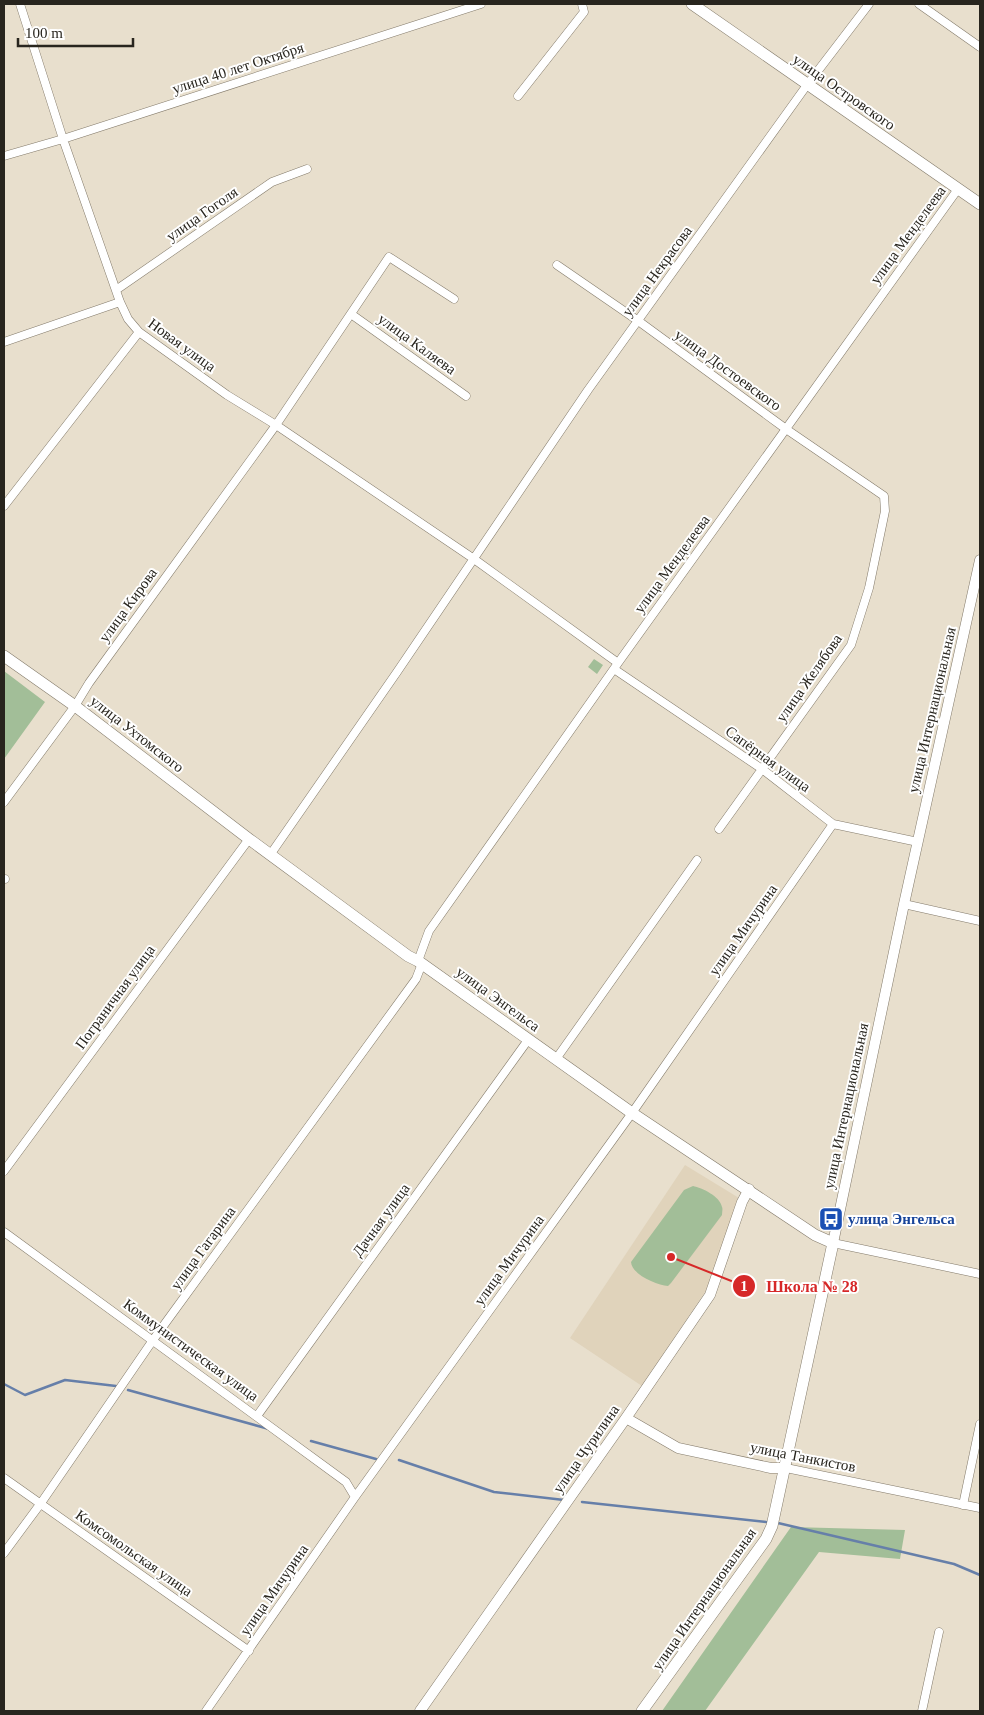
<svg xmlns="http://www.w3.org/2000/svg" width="984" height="1715" font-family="'Times New Roman',serif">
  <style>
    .built { fill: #e0d3bb }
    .green { fill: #a2be98 }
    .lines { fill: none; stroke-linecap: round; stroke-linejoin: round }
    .stream { stroke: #667fa9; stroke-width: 2.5 }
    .minor-casing { stroke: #847b6b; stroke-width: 9 }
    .tertiary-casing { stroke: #847b6b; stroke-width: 11 }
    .secondary-casing { stroke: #847b6b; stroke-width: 12 }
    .minor { stroke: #fff; stroke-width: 8 }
    .tertiary { stroke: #fff; stroke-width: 10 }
    .secondary { stroke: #fff; stroke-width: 11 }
    .labels { text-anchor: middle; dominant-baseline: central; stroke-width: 4; stroke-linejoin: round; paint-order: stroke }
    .street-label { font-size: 15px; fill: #28251e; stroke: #fff }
    .transit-label { font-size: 15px; font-weight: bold; fill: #164399; stroke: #fff; text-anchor: start }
    .leader { fill: none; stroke: #d62828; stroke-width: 2 }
    .callout-dot { fill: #d62828; stroke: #fff; stroke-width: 2 }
    .mark-label { font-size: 15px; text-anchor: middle; font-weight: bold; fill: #fff }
    .callout-label { font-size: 16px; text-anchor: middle; font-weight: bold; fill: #d62828; stroke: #fff; stroke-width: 4; stroke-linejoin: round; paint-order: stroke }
  </style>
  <rect width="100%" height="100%" fill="#e8dfcd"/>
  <!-- built -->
  <path class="built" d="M 685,1165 L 739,1198 L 707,1289 L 642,1386 L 570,1338 Z"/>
  <!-- green -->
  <path class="green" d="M 594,659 L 603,665 L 597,674 L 588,667 Z
    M 4,671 L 45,702 L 4,759 Z
    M 693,1186 C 702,1188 720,1196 722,1207 C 723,1209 722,1212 722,1215 L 671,1283 L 668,1286 C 657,1285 632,1275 631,1262 L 684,1190 Z
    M 791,1527 L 905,1530 L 900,1559 L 819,1552 L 705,1711 L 662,1711 Z"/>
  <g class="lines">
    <!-- stream -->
    <path class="stream" d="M 4,1384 L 25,1395 L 65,1380 L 116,1386
      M 128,1390 L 269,1429
      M 311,1441 L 376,1459
      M 399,1460 L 494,1492 L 564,1500
      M 582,1502 L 766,1522
      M 778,1523 L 954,1564 L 980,1575"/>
    <defs>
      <path id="minor" d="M 20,4 L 63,139 L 120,302 L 128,319 L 139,332 L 227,395 L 276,425 L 474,559 L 618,663
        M 919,4 L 980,47
        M 518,96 L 584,12 L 582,4
        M 4,156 L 63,139 L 481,4
        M 557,265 L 637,320 L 786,429 L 884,496 L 885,511 L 869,588 L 851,645 L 719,829
        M 116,290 L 272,182 L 307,169
        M 351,314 L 466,396
        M 4,342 L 120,302
        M 4,506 L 139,332
        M 614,669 L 762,769 L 833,824 L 918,842
        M 4,802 L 75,706 L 89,683 L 276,425 L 389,257 L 454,299
        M 270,855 L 397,672 L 588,390 L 807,85 L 869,4
        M 4,879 L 5,879
        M 904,904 L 980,921
        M 556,1059 L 697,860
        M 4,1171 L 249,839
        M 4,1232 L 346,1482 L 355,1497
        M 833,1243 L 980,1274
        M 257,1416 L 528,1040
        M 786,1468 L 980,1508
        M 4,1478 L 249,1651
        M 963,1505 L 980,1424
        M 4,1553 L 41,1503 L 153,1340 L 416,979 L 421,966 L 418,961 L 429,931 L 618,663 L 958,189
        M 206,1711 L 355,1497 L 632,1113 L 833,824
        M 922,1711 L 939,1632"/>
      <path id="tertiary" d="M 833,1243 L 904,904 L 980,560
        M 626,1418 L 678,1448 L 771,1468 L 786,1468
        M 420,1711 L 626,1418 L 710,1295 L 742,1202 L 749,1189"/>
      <path id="secondary" d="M 692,4 L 980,204
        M 4,656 L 75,706 L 249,839 L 408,956 L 418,961 L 632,1113 L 815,1235 L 833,1243 L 772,1526 L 766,1539 L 642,1711"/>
    </defs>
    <!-- minor casing -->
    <use href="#minor" class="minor-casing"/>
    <!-- tertiary casing -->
    <use href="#tertiary" class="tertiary-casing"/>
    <!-- secondary casing -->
    <use href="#secondary" class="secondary-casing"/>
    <!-- minor -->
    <use href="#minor" class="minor"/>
    <!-- tertiary -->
    <use href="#tertiary" class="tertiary"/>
    <!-- secondary -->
    <use href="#secondary" class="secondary"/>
  </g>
  <!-- icons -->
  <defs>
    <symbol id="bus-square" viewBox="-11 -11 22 22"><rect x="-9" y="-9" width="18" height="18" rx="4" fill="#1a4fb4" stroke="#fff"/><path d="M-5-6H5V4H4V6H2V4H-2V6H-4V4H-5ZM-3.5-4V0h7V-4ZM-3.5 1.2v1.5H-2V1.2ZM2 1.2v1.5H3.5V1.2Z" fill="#fff"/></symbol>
  </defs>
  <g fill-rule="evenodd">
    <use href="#bus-square" x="817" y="1205" width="28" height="28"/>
  </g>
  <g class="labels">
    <!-- street labels -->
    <g class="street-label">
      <text transform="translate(238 68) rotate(-18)">улица 40 лет Октября</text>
      <text transform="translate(844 92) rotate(35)">улица Островского</text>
      <text transform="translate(202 214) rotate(-35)">улица Гоголя</text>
      <text transform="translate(908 235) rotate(-54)">улица Менделеева</text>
      <text transform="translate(657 271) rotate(-54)">улица Некрасова</text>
      <text transform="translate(417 344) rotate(36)">улица Каляева</text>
      <text transform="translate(182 345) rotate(36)">Новая улица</text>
      <text transform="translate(728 370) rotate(36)">улица Достоевского</text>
      <text transform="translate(672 564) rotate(-54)">улица Менделеева</text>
      <text transform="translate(128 605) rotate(-54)">улица Кирова</text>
      <text transform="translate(809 678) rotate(-55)">улица Желябова</text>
      <text transform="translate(932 710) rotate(-77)">улица Интернациональная</text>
      <text transform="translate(137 734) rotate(38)">улица Ухтомского</text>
      <text transform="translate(768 759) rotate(36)">Сапёрная улица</text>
      <text transform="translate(743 930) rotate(-55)">улица Мичурина</text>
      <text transform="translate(115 997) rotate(-54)">Пограничная улица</text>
      <text transform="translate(498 999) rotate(36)">улица Энгельса</text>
      <text transform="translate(846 1106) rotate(-78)">улица Интернациональная</text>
      <text transform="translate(381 1220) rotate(-54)">Дачная улица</text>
      <text transform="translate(203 1248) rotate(-54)">улица Гагарина</text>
      <text transform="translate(509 1260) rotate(-54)">улица Мичурина</text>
      <text transform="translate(191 1350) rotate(36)">Коммунистическая улица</text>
      <text transform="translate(586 1449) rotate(-55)">улица Чурилина</text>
      <text transform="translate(803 1457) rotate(11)">улица Танкистов</text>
      <text transform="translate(134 1553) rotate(35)">Комсомольская улица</text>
      <text transform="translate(274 1590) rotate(-55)">улица Мичурина</text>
      <text transform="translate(704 1599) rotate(-55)">улица Интернациональная</text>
    </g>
    <!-- transit labels -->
    <g class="transit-label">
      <text x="848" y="1219">улица Энгельса</text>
    </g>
  </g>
  <!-- callouts -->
  <path class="leader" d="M671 1257L744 1286"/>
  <g class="callout-dot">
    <circle cx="671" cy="1257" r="5"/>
    <circle cx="744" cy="1286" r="12"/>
  </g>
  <g class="mark-label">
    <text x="744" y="1291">1</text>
  </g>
  <g class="callout-label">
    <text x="812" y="1292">Школа № 28</text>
  </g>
  <!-- border -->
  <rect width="984" height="1715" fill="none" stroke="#28251e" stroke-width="10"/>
  <!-- scale -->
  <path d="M18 38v8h115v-8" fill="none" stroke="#28251e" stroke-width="2.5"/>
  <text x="25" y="38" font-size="15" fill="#28251e" stroke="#ffffff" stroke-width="4" paint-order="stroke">100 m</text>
</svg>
